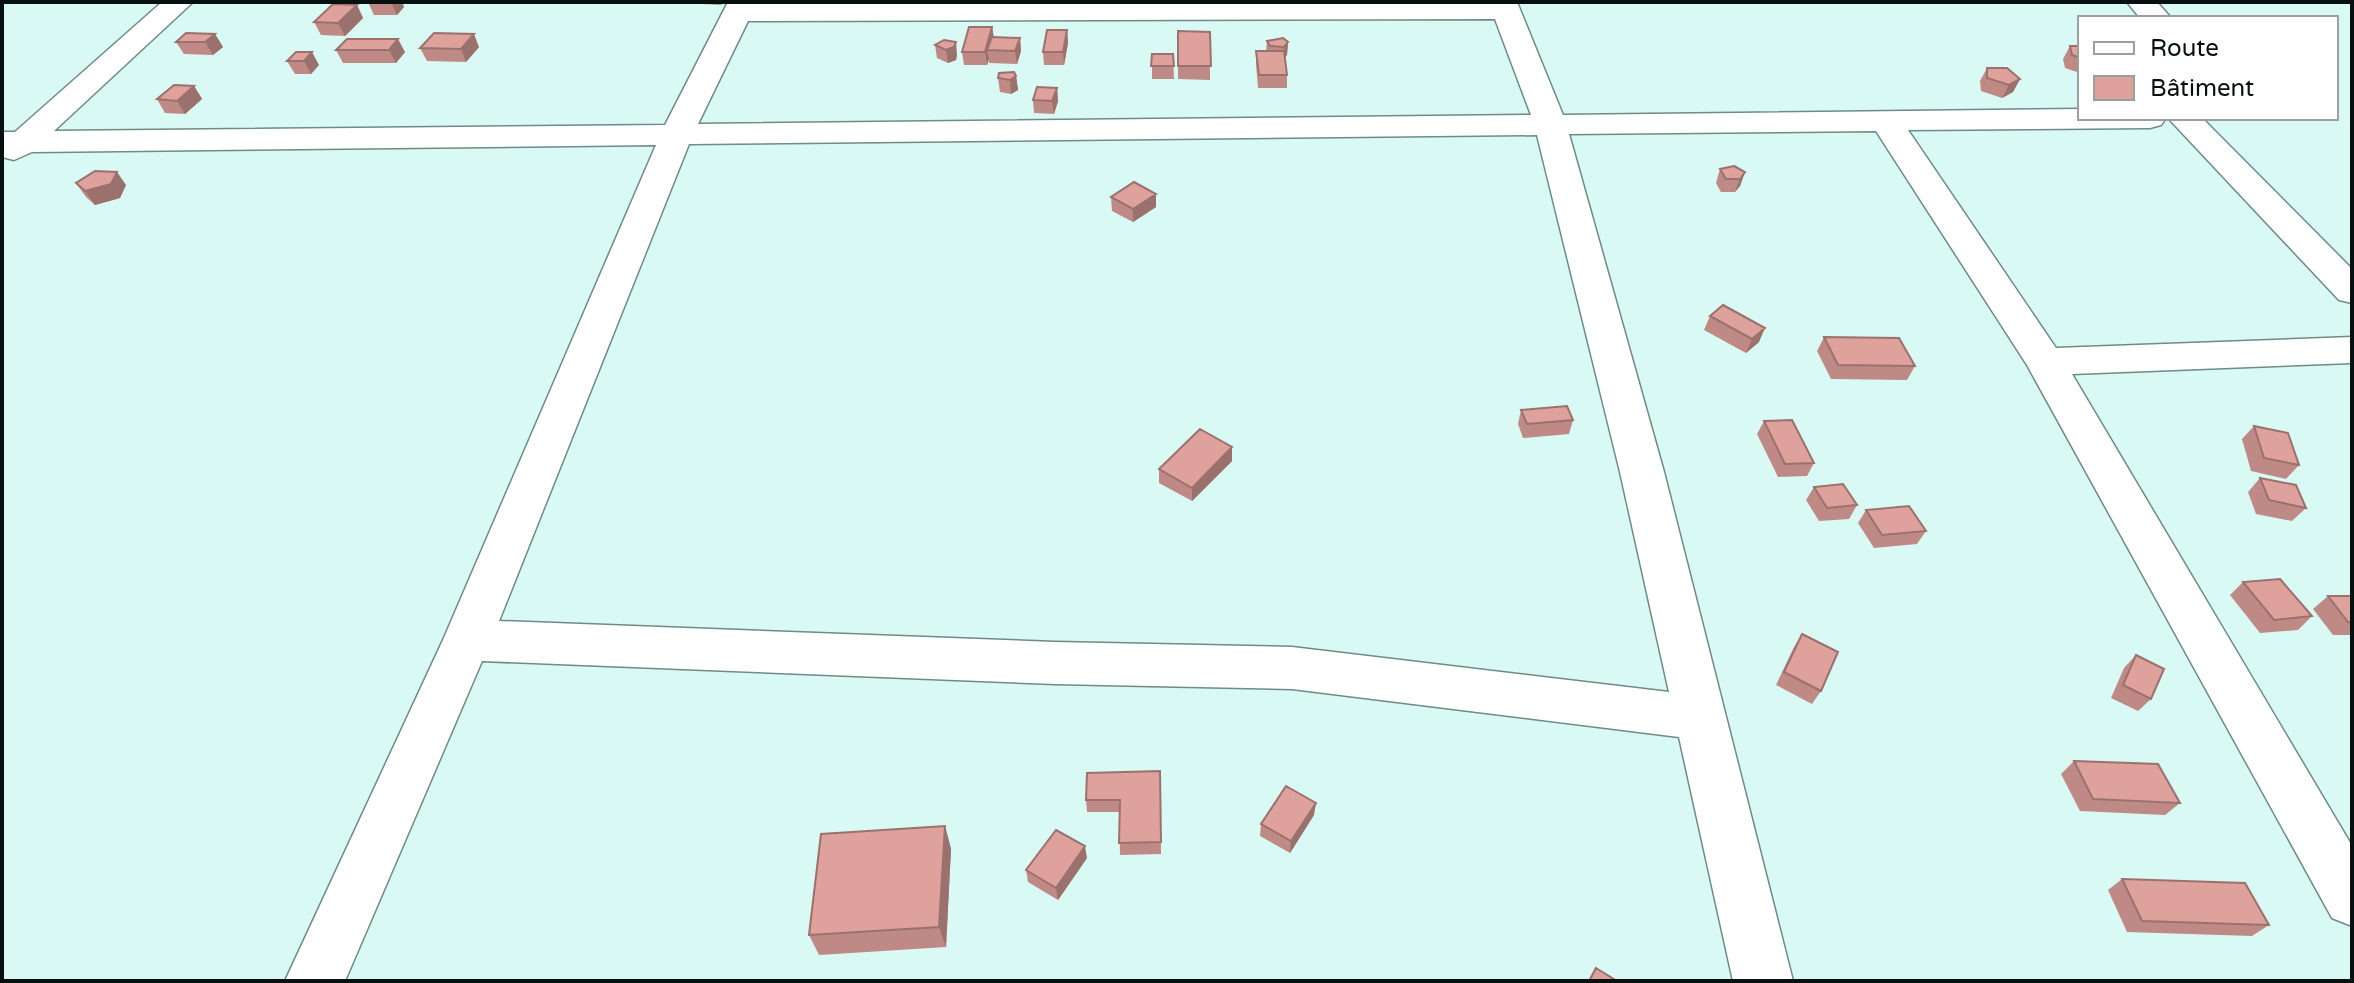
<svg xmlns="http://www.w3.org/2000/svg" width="2354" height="983" font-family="'Varela Round',sans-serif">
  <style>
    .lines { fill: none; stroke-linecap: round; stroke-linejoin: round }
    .street-casing { stroke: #6e8b87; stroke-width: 3 }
    .street { fill: #fff; fill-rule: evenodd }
    .wall { fill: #bf8a86 }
    .shaded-wall { fill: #9b716d }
    .building { fill: #dea19c; stroke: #9b716d; stroke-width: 2 }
  </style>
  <rect width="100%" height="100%" fill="#d9f9f4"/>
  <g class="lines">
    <defs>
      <path id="street" d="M 162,2 L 193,2 L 54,131 L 665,125 L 728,2 L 1517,2 L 1563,115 L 2080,109 L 2080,118 L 2166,118 L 2161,125 L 2150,128 L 1908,130 L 2056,348 L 2352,337 L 2352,363 L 2072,374 L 2352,846 L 2352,926 L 2332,918 L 2027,365 L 1876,131 L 1569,134 L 1664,472 L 1793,981 L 1733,981 L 1679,737 L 1292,689 L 1055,684 L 482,661 L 345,981 L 285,981 L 443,640 L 656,145 L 32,152 L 14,160 L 2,157 L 2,132 L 15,132 ZM 1495,19 L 1531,115 L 698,124 L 748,21 ZM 1537,135 L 1620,472 L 1669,692 L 1292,647 L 1055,642 L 499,621 L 689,144 Z
        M 2127,2 L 2157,2 L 2171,18 L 2140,18 Z
        M 2168,118 L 2202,118 L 2352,269 L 2352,303 L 2339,300 Z"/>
    </defs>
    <!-- street casing -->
    <use href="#street" class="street-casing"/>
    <!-- street -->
    <use href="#street" class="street"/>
  </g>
  <!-- wall -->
  <path class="wall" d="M 368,2 L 402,2 L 404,7 L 397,15 L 374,15 Z
    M 701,2 L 723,2 L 721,5 L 702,4 Z
    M 357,5 L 363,18 L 345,36 L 321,35 L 314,22 Z
    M 992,27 L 994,37 L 1020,38 L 1021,51 L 1017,64 L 989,63 L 989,59 L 987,65 L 964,65 L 962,52 Z
    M 1067,30 L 1068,43 L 1064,65 L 1044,65 L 1043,52 Z
    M 1178,31 L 1210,32 L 1210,80 L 1178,79 Z
    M 215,34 L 223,47 L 213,55 L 184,54 L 176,42 Z
    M 347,39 L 405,52 L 396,63 L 343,63 L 336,50 Z
    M 1267,41 L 1288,42 L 1287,55 L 1285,58 L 1287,75 L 1287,88 L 1258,88 L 1256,64 L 1256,51 L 1266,51 Z
    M 935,45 L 957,55 L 956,60 L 948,63 L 937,58 Z
    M 2070,46 L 2080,46 L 2080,73 L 2065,68 L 2063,59 Z
    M 479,47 L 466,62 L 427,61 L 420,48 Z
    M 296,52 L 319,65 L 311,74 L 295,74 L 287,61 Z
    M 1152,54 L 1173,54 L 1174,79 L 1152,79 Z
    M 1987,68 L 2020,79 L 2013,92 L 2002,98 L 1981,91 L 1980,81 Z
    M 1016,76 L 1018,90 L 1011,94 L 1000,92 L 998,78 Z
    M 194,86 L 202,99 L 185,114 L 165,113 L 157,99 Z
    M 1057,88 L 1058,101 L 1054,114 L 1034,113 L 1033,100 Z
    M 1720,169 L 1745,172 L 1740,186 L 1735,192 L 1721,192 L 1716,183 Z
    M 76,183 L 126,185 L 120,198 L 95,205 L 86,197 Z
    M 1111,197 L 1156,207 L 1133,222 L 1112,211 Z
    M 1710,316 L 1759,342 L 1746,353 L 1704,330 Z
    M 1824,337 L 1915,366 L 1907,380 L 1831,379 L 1817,351 Z
    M 1521,410 L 1573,420 L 1569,434 L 1523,438 L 1518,424 Z
    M 1764,421 L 1814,463 L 1807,476 L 1778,477 L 1757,434 Z
    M 2254,426 L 2299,465 L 2286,479 L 2251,471 L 2242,439 Z
    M 1232,461 L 1192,501 L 1159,483 L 1159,469 Z
    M 2260,478 L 2306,508 L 2292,521 L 2256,514 L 2248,492 Z
    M 1814,487 L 1857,505 L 1849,519 L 1819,521 L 1806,500 Z
    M 1866,510 L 1926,531 L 1917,544 L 1874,548 L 1858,523 Z
    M 2243,582 L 2312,616 L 2298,630 L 2260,633 L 2230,595 Z
    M 2328,596 L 2352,596 L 2352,635 L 2333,635 L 2313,609 Z
    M 1802,634 L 1821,691 L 1812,704 L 1776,685 L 1794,647 Z
    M 2136,655 L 2151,699 L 2138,711 L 2111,698 L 2124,668 Z
    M 2074,761 L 2180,803 L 2165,815 L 2080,811 L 2061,774 Z
    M 1160,771 L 1161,854 L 1120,855 L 1119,812 L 1087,812 L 1086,800 Z
    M 1314,815 L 1290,853 L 1260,836 L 1261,824 Z
    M 945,826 L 951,849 L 946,947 L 819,955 L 809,935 Z
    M 1087,858 L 1058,900 L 1028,882 L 1026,870 Z
    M 2122,879 L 2269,925 L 2252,936 L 2127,932 L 2108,890 Z"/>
  <!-- shaded-wall -->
  <path class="shaded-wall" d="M 391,2 L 402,2 L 404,7 L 397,15 Z
    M 357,5 L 363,18 L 345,36 L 338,23 Z
    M 992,27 L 994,40 L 987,50 L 989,59 L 987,65 L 985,52 Z
    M 1067,30 L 1068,43 L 1064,65 L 1063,52 Z
    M 215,34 L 223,47 L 213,55 L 205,42 Z
    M 474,34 L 479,47 L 466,62 L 461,49 Z
    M 1020,38 L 1021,51 L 1017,64 L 1015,51 Z
    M 398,39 L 405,52 L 396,63 L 389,50 Z
    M 956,42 L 957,55 L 956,60 L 948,63 L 946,50 Z
    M 1288,42 L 1287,55 L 1283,60 L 1284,47 Z
    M 312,52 L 319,65 L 311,74 L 304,61 Z
    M 1016,76 L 1018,90 L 1011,94 L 1010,80 Z
    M 2020,79 L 2013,92 L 2002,98 L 2009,85 Z
    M 194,86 L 202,99 L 185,114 L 177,101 Z
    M 1057,88 L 1058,101 L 1054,114 L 1052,101 Z
    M 117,172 L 126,185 L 120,198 L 95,205 L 85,191 Z
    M 1745,172 L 1740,186 L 1735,192 L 1740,179 Z
    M 1156,194 L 1156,207 L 1133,222 L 1133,209 Z
    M 1765,328 L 1759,342 L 1746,353 L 1752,339 Z
    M 1232,447 L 1232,461 L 1192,501 L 1192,488 Z
    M 1316,803 L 1314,815 L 1290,853 L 1291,841 Z
    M 945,826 L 951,849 L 946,947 L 939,927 Z
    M 1085,846 L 1087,858 L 1058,900 L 1056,888 Z"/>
  <!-- building -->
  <path class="building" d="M 333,4 L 357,5 L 338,23 L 314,22 Z
    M 969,27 L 992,27 L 985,52 L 962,52 Z
    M 1047,30 L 1067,30 L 1063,52 L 1043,52 Z
    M 1178,31 L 1210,32 L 1211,66 L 1178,66 Z
    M 186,33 L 215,34 L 205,42 L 176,42 Z
    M 434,33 L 474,34 L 461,49 L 420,48 Z
    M 992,37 L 1020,38 L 1015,51 L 987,50 Z
    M 1283,38 L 1288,42 L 1284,47 L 1270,46 L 1267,41 Z
    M 347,39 L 398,39 L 389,50 L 336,50 Z
    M 944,40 L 956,42 L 954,47 L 946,50 L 935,45 Z
    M 2070,46 L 2080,46 L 2080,58 L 2072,55 Z
    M 1256,51 L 1284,51 L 1287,75 L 1259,75 Z
    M 296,52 L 312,52 L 304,61 L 287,61 Z
    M 1152,54 L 1173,54 L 1174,66 L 1151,66 Z
    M 1987,68 L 2007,68 L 2020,79 L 2009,85 L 1987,78 Z
    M 1014,72 L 1016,76 L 1010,80 L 998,78 L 999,73 Z
    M 174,85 L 194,86 L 177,101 L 157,99 Z
    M 1037,87 L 1057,88 L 1052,101 L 1033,100 Z
    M 1734,166 L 1745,172 L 1740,179 L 1726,179 L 1720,169 Z
    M 95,171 L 117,172 L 111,184 L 85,191 L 76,183 Z
    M 1134,182 L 1156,194 L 1133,209 L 1111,197 Z
    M 1723,305 L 1765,328 L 1752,339 L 1710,316 Z
    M 1824,337 L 1899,338 L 1915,366 L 1838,365 Z
    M 1567,406 L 1573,420 L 1527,424 L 1521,410 Z
    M 1792,420 L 1814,463 L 1785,464 L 1764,421 Z
    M 2254,426 L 2288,433 L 2299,465 L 2264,458 Z
    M 1200,429 L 1232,447 L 1192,488 L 1159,469 Z
    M 2260,478 L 2296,485 L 2306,508 L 2269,500 Z
    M 1843,484 L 1857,505 L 1827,508 L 1814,487 Z
    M 1909,506 L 1926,531 L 1882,535 L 1866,510 Z
    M 2280,579 L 2312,616 L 2274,620 L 2243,582 Z
    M 2328,596 L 2352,596 L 2352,622 L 2348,622 Z
    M 1802,634 L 1838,652 L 1821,691 L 1784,672 Z
    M 2136,655 L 2164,669 L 2151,699 L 2123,685 Z
    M 2074,761 L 2158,764 L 2180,803 L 2093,799 Z
    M 1160,771 L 1161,842 L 1119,843 L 1120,800 L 1086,800 L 1087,773 Z
    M 1286,786 L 1316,803 L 1291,841 L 1261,824 Z
    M 945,826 L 939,927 L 809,935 L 821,834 Z
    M 1056,830 L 1085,846 L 1056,888 L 1026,870 Z
    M 2122,879 L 2245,883 L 2269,925 L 2142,921 Z
    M 1596,968 L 1617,981 L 1589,981 Z"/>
  <!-- border -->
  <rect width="2354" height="983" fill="none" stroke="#06110f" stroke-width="8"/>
  <!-- legend -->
  <rect x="2078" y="16" width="260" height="104" fill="#ffffff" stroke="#9ba09f" stroke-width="2"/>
  <rect x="2094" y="42" width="40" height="12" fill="#ffffff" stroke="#9ba09f" stroke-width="2"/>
  <text x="2150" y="56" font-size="24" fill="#06110f">Route</text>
  <rect x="2094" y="76" width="40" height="24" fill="#dea19c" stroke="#9ba09f" stroke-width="2"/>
  <text x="2150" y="96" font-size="24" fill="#06110f">Bâtiment</text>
</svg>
